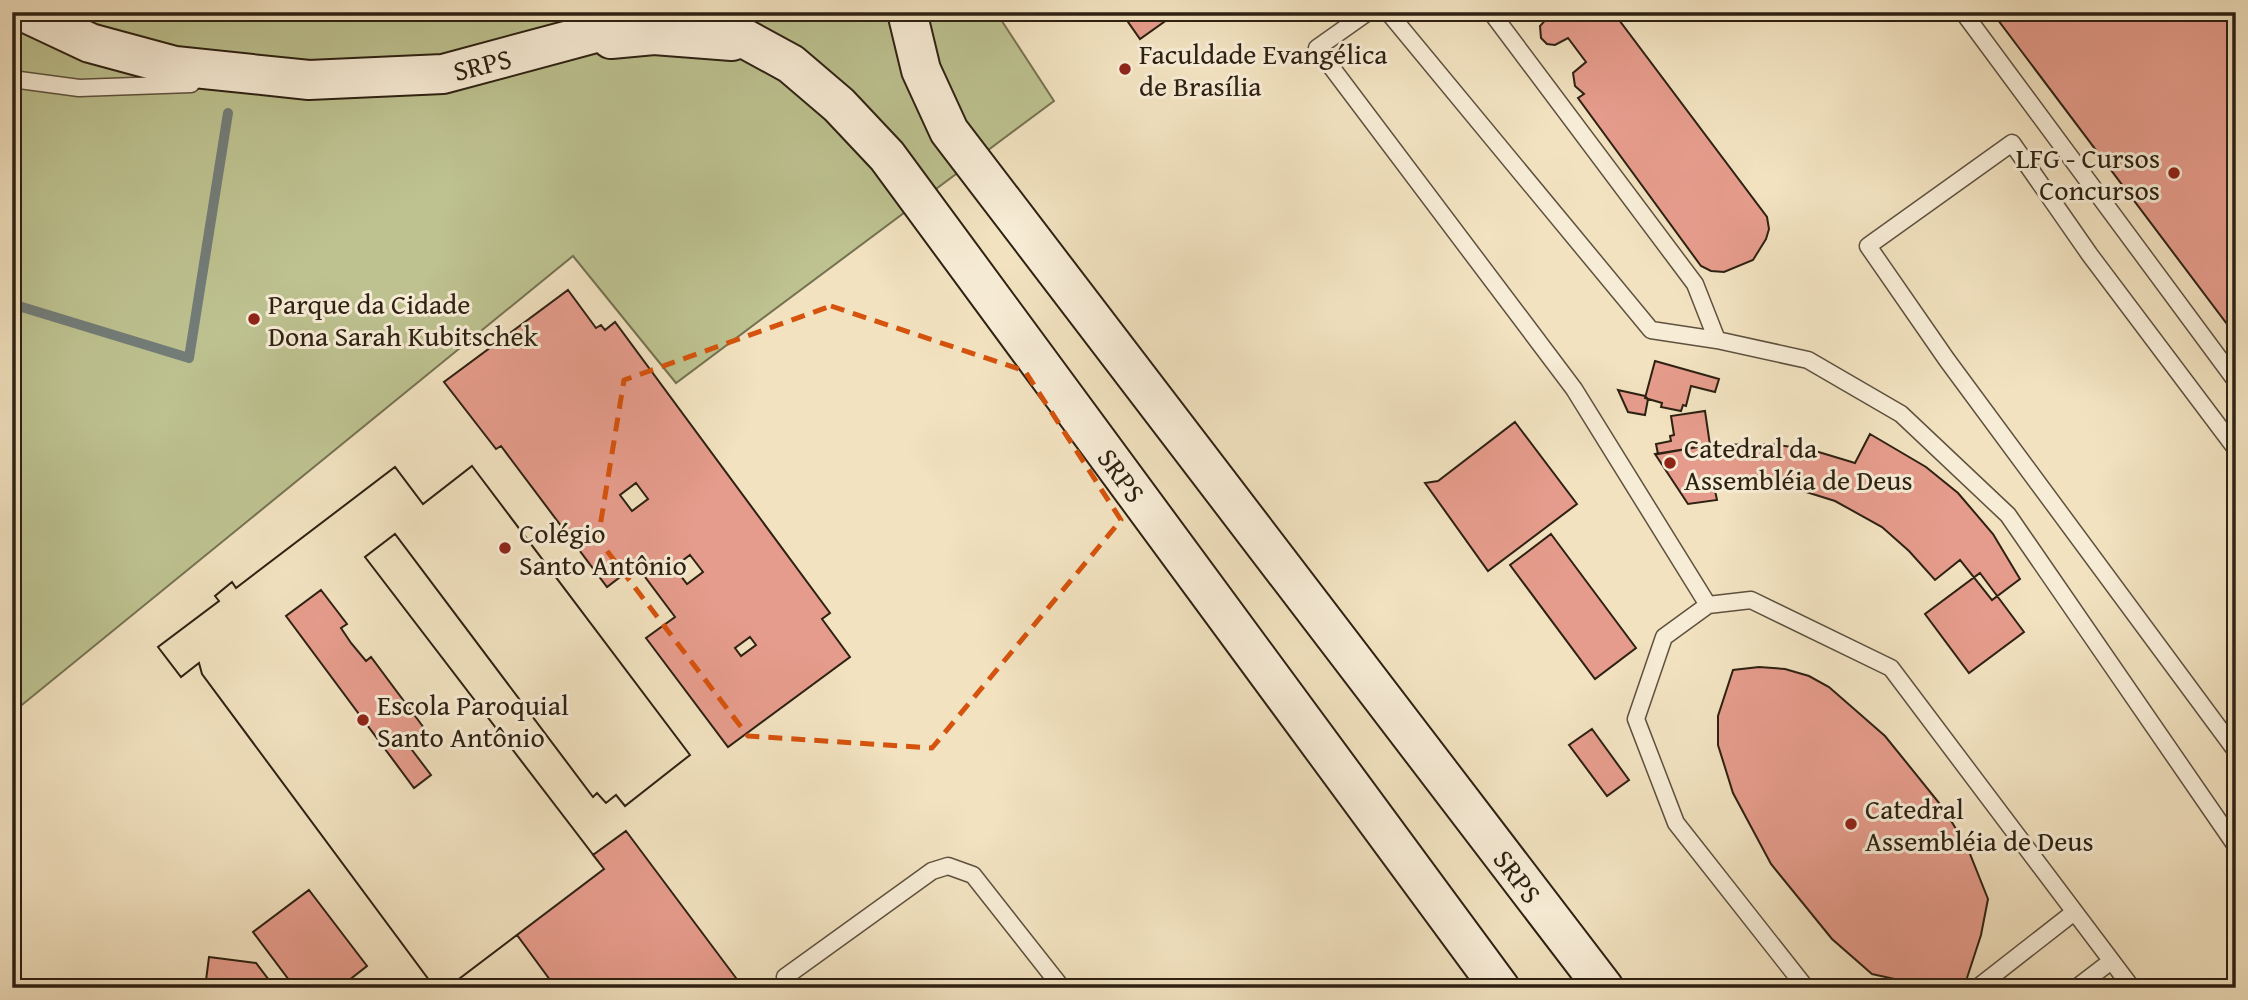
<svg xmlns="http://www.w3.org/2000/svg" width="2248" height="1000" font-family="'Gentium Book Plus',serif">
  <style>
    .green { fill: #bdc290; stroke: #757251; stroke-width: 2 }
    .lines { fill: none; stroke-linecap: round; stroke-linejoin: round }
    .stream { stroke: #737d79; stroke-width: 10 }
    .building { fill: #e69c8c; stroke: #2d2112; stroke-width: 2; fill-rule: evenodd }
    .service-casing { stroke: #5e513e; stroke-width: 19 }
    .secondary-casing { stroke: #2d2112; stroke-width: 42 }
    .service { stroke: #f7ecd6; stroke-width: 16 }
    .secondary { stroke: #f7ecd6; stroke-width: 38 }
    .marked { fill: none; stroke: #d5530d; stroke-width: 5; stroke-dasharray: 14 9; stroke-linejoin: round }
    .poi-dot { fill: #8f2418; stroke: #f7ecd6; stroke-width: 2.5 }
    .labels { text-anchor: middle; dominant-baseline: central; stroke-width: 6; stroke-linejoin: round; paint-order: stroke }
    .poi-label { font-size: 28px; fill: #2d2112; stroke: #f7ecd6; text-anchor: start }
    .street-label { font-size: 28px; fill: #2d2112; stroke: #f7ecd6 }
  </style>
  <rect width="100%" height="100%" fill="#f2e2c0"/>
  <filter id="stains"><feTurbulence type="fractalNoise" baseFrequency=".00286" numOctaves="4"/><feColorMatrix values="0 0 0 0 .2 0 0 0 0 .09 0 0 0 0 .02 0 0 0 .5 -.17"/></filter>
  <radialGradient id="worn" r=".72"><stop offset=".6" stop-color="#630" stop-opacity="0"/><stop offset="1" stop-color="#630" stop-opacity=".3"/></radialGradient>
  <!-- green -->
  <path class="green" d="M 12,12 L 996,12 L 1054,101 L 676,383 L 573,256 L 12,713 Z"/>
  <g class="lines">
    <!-- stream -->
    <path class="stream" d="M 12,304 L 189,358 L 228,113"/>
  </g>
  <!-- building -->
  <path class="building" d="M 1121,12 L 1178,12 L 1140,39 Z
    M 1548,12 L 1613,12 L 1767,217 L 1769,229 L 1766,239 L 1753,260 L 1724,272 L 1711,271 L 1701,266 L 1578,98 L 1584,94 L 1575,86 L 1573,73 L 1586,62 L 1568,38 L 1555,45 L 1547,44 L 1541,38 L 1540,26 L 1550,15 Z
    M 1992,12 L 2236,12 L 2236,336 L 2019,48 Z
    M 568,290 L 596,328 L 601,325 L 605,330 L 615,322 L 830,613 L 822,619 L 850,657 L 728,747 L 646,638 L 675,617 L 636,565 L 607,587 L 501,446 L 496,449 L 444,382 ZM 636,483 L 648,499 L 632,511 L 620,495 ZM 690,555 L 703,572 L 687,584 L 674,567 ZM 750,637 L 756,645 L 741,656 L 735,648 Z
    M 1655,361 L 1719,379 L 1715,392 L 1691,386 L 1686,406 L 1683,405 L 1681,411 L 1661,407 L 1662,403 L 1645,398 Z
    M 1618,390 L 1645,396 L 1648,399 L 1645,415 L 1628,412 Z
    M 1705,411 L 1710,445 L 1658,454 L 1656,444 L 1671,441 L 1670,436 L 1674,435 L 1671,416 Z
    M 1515,422 L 1577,504 L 1488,571 L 1425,483 L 1438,481 Z
    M 1870,434 L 1926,467 L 1958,493 L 1993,534 L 2020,579 L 1992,600 L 1960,560 L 1935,580 L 1909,551 L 1882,527 L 1835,501 L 1803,491 L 1755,485 L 1714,486 L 1717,500 L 1688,504 L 1655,454 L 1710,445 L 1772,444 L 1812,450 L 1855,463 Z
    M 472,466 L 690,755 L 625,806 L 616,795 L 606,803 L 597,793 L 593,797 L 395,534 L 365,557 L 604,869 L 447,988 L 435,988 L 202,674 L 199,663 L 181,677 L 158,647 L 219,601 L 215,596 L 232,582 L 236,588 L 395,467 L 423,504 ZM 321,590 L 347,624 L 341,628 L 351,643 L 366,661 L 371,657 L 427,732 L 409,746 L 431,775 L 414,788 L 286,616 Z
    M 472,466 L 690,755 L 625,806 L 616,795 L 606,803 L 597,793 L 593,797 L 395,534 L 365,557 L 604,869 L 447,988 L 435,988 L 202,674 L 199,663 L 181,677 L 158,647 L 219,601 L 215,596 L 232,582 L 236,588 L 395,467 L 423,504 Z
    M 1551,534 L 1636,648 L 1595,679 L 1510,565 Z
    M 1980,573 L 2024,632 L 1969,673 L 1925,614 Z
    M 1759,667 L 1785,669 L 1809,676 L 1829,687 L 1885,736 L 1944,809 L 1968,849 L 1988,899 L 1981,935 L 1966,981 L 1908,982 L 1872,974 L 1832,939 L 1771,864 L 1733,793 L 1718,745 L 1718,716 L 1733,670 Z
    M 1592,729 L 1629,780 L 1607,796 L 1569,745 Z
    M 626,831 L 739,982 L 744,988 L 556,988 L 517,935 L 604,869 L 593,855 Z
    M 309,890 L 367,966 L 339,988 L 287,988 L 292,984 L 253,932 Z
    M 209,957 L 256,963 L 275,988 L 205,988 Z"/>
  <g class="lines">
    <defs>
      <path id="service" d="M 1368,12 L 1317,48 L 1574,389 L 1708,605
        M 1388,12 L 1651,330 L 1717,340 L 1808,360 L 1901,414 L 2008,515 L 2236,846
        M 1491,12 L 1695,284 L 1717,340
        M 1963,12 L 2236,381
        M 12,79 L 79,88 L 191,84
        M 2236,449 L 2090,255 L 2012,143 L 1868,246 L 1947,360 L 2236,751
        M 785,977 L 932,871 L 948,866 L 973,875 L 1062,988
        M 1806,988 L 1676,823 L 1636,719 L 1664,637 L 1708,605 L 1751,600 L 1891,668 L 2132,988
        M 1977,988 L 2073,913
        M 2076,988 L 2110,962"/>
      <path id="secondary" d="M 24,12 L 90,43 L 175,66 L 309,80 L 443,74 L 618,27 L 648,12
        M 696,12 L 791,64 L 839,105 L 887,156 L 1500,988
        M 907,12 L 921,70 L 949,131 L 1604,988
        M 611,39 L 654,35 L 732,41"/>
    </defs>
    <!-- service casing -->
    <use href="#service" class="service-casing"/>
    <!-- secondary casing -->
    <use href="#secondary" class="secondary-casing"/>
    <!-- service -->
    <use href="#service" class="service"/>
    <!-- secondary -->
    <use href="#secondary" class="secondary"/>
  </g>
  <!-- marked area -->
  <path class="marked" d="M 831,306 L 1025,371 L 1121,520 L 932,748 L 748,736 L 598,539 L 624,380 Z"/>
  <!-- markers -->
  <g class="poi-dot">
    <circle cx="1125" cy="69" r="7"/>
    <circle cx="2174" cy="173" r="7"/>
    <circle cx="254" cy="319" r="7"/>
    <circle cx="1670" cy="463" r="7"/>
    <circle cx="505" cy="548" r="7"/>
    <circle cx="363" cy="720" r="7"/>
    <circle cx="1851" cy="824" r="7"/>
  </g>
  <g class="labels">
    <!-- poi labels -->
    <g class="poi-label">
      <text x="1139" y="53">Faculdade Evangélica<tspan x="1139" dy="32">de Brasília</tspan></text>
      <text x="2160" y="157" text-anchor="end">LFG - Cursos<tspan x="2160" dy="32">Concursos</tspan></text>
      <text x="268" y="303">Parque da Cidade<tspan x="268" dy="32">Dona Sarah Kubitschek</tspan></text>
      <text x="1684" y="447">Catedral da<tspan x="1684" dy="32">Assembléia de Deus</tspan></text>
      <text x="519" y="532">Colégio<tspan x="519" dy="32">Santo Antônio</tspan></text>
      <text x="377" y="704">Escola Paroquial<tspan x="377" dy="32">Santo Antônio</tspan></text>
      <text x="1865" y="808">Catedral<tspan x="1865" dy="32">Assembléia de Deus</tspan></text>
    </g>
    <!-- street labels -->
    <g class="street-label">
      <text transform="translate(482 64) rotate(-14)">SRPS</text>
      <text transform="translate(1122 475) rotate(54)">SRPS</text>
      <text transform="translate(1518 876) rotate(53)">SRPS</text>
    </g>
  </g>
  <!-- margin -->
  <rect width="2248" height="1000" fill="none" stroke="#f2e2c0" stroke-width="42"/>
  <rect x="14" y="14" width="2220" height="972" fill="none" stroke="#2d2112" stroke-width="3.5"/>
  <rect x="21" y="21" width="2206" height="958" fill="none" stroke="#2d2112" stroke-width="2"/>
  <rect width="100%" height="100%" filter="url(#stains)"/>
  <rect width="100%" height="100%" fill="url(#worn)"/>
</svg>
